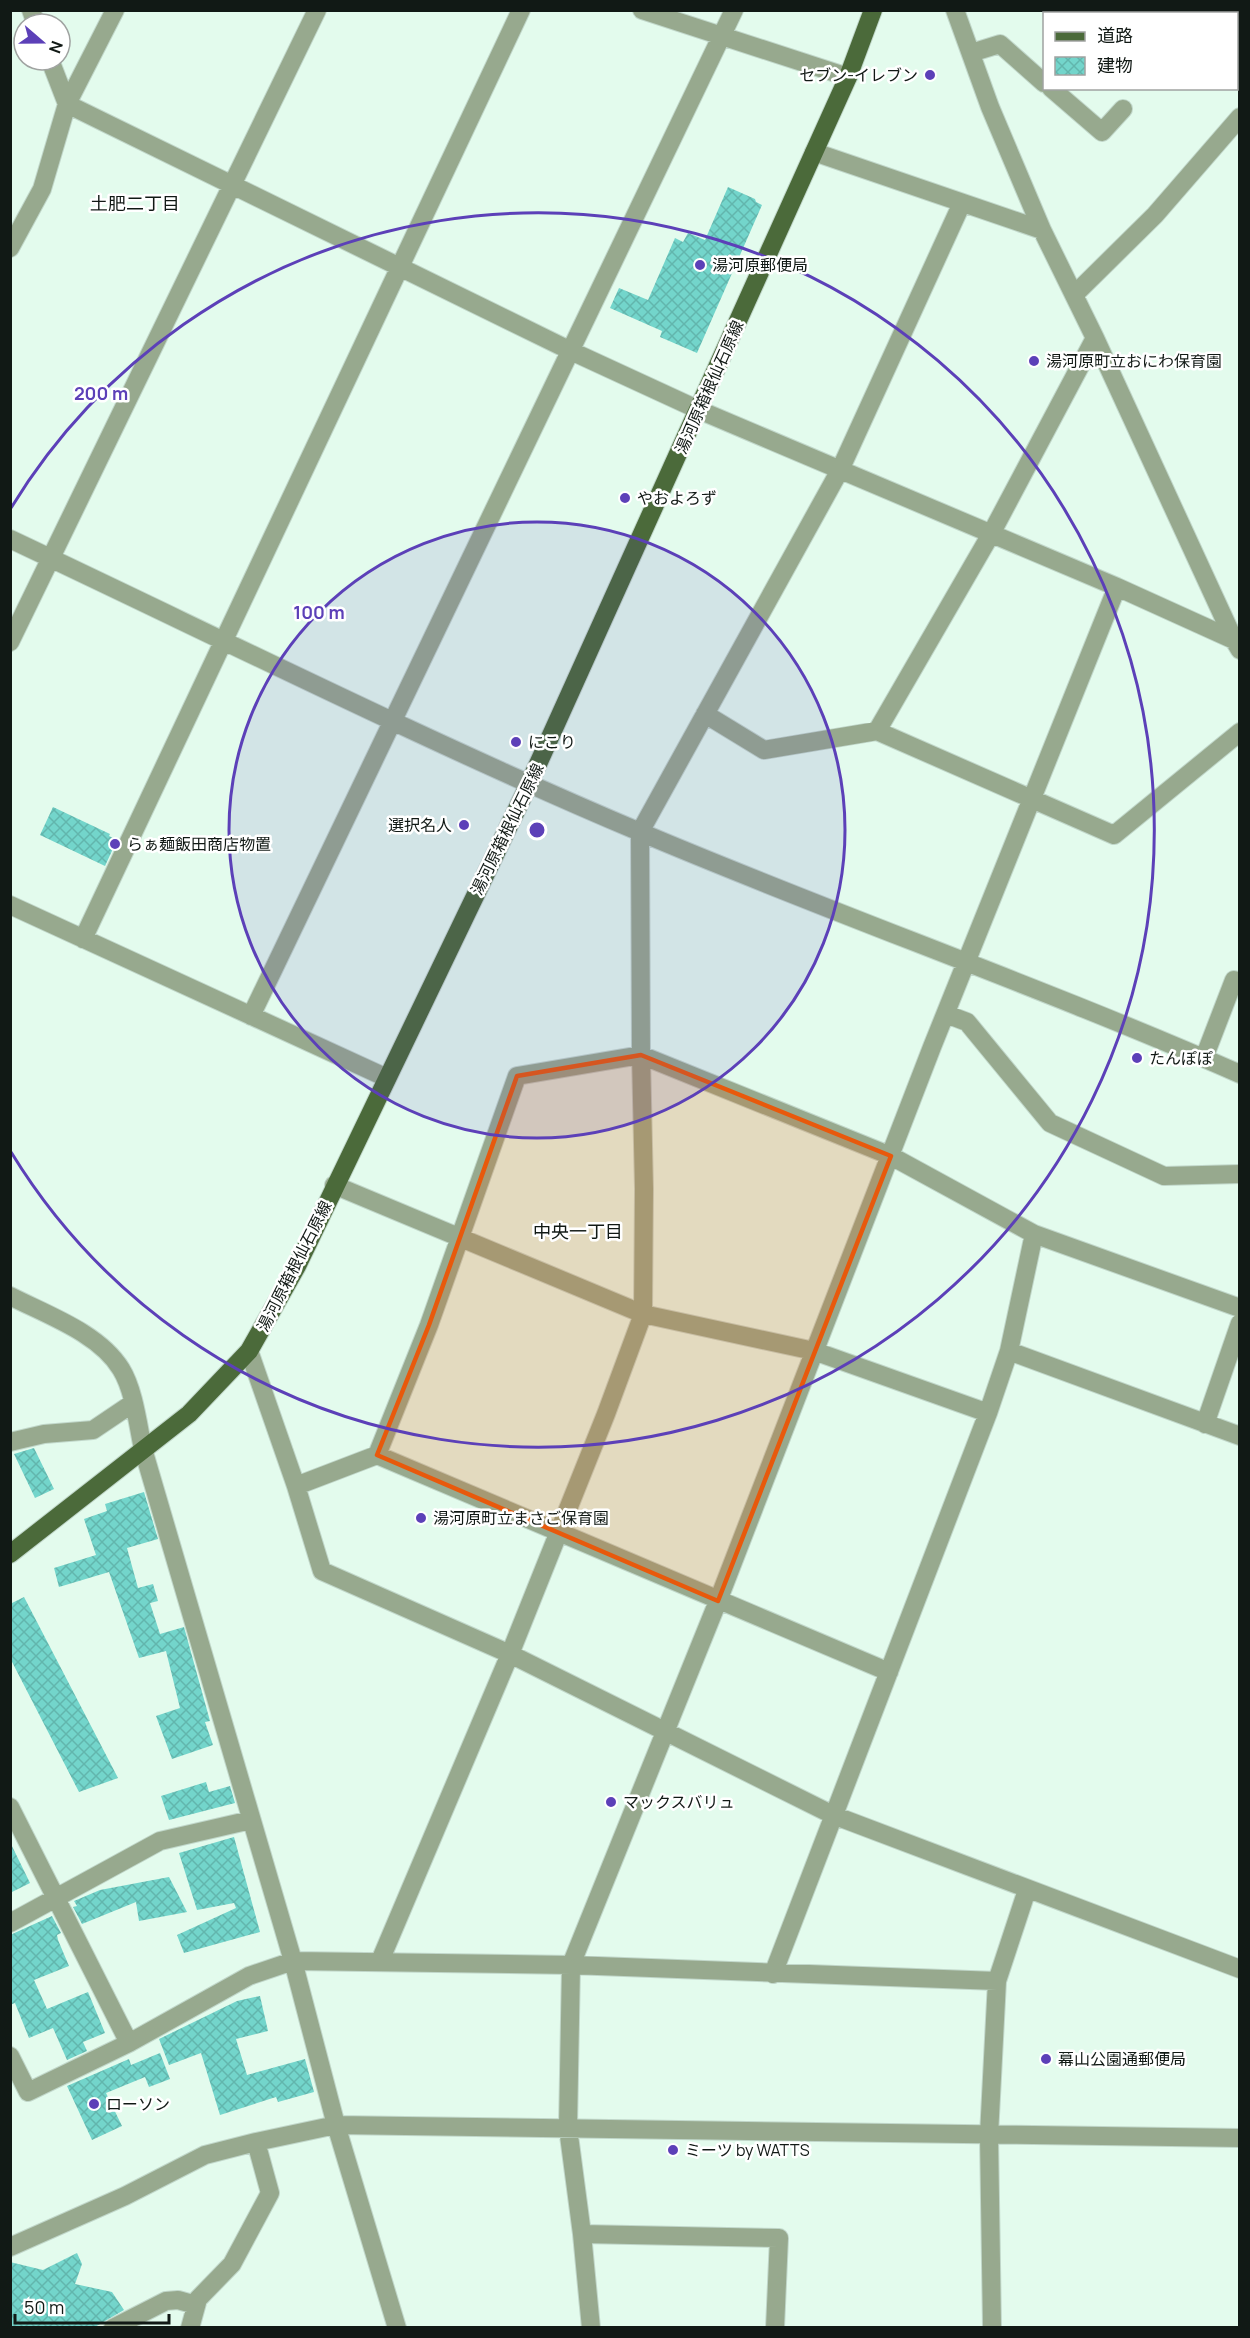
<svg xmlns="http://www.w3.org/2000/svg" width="1250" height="2338" font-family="Manrope,'Noto Sans JP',sans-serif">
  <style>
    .building { fill: url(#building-cross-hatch) }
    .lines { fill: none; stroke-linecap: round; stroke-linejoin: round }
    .minor-casing { stroke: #c1d7ca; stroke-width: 20 }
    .major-casing { stroke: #c1d7ca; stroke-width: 20 }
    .minor { stroke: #97a98e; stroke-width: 18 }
    .major { stroke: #4b6a3a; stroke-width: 18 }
    .marked { fill: #e8590c; fill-opacity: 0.2; stroke: #e8590c; stroke-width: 4.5; stroke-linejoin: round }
    .ring { fill: none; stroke: #5c40b8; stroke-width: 3 }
    .poi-dot { fill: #5c40b8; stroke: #fff; stroke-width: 2 }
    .labels { text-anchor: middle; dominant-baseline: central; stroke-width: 5; stroke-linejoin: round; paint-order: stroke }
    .poi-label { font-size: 16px; fill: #111915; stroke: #fff; text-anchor: start }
    .street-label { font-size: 16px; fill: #111915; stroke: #fff }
    .neighbourhood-label { font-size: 18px; fill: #111915; stroke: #fff }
    .centre { fill: #5c40b8; stroke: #fff; stroke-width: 3 }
    .ring-label { font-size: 18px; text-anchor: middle; font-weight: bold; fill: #5c40b8; stroke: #fff; stroke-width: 5; stroke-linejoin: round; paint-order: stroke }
  </style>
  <defs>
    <pattern id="building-cross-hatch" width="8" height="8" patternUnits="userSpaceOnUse" patternTransform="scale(1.5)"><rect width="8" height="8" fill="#73d5cb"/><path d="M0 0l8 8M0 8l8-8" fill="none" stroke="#62b6ad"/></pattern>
  </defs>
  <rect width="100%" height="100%" fill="#e3fbed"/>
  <!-- building -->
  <path class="building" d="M 728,187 L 755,199 L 756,202 L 762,205 L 697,353 L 660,337 L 662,331 L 610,308 L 619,288 L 648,300 L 675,238 L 683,242 L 688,233 L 705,240 Z
    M 53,807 L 110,834 L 109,836 L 117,840 L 105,866 L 40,835 Z
    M 34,1448 L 54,1489 L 35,1498 L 14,1454 Z
    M 144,1492 L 158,1539 L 127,1548 L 138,1588 L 153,1584 L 158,1601 L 150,1603 L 160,1634 L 184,1627 L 210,1721 L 205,1722 L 213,1745 L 172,1759 L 156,1716 L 180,1708 L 166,1651 L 139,1658 L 109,1572 L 59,1587 L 54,1568 L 96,1555 L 84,1519 L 107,1511 L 105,1504 Z
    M 24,1597 L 118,1778 L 79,1792 L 10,1658 L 10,1604 Z
    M 206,1782 L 209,1792 L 230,1786 L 235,1803 L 169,1820 L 161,1796 Z
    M 234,1837 L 260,1932 L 184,1953 L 177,1935 L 236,1908 L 234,1903 L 197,1910 L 179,1853 Z
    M 10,1842 L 30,1883 L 10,1893 Z
    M 169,1877 L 187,1912 L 139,1921 L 136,1902 L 82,1924 L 73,1907 L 77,1906 L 74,1901 L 100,1890 Z
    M 52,1916 L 61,1933 L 57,1935 L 58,1940 L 69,1966 L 34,1980 L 47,2009 L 88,1992 L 105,2033 L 83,2042 L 87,2051 L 67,2060 L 53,2028 L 29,2038 L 15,2003 L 10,2005 L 10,1935 Z
    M 260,1996 L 268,2031 L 236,2039 L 247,2075 L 305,2059 L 314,2092 L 278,2102 L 276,2097 L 220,2115 L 201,2053 L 169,2065 L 159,2039 L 237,2001 Z
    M 160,2053 L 170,2079 L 149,2087 L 145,2077 L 106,2093 L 122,2126 L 92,2140 L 67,2086 L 129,2059 L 131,2065 Z
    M 77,2253 L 82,2264 L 75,2284 L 112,2292 L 124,2310 L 93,2328 L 10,2328 L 10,2262 L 43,2270 Z"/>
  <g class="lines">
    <defs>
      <path id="minor" d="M 31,10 L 36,24
        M 642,10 L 848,77
        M 955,10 L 990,107 L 1042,230 L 1095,338 L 1234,640
        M 1235,10 L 1240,18
        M 971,53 L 1000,44 L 1044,83
        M 50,60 L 67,104 L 571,351 L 699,410 L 1117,587 L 1234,640 L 1240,650
        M 1051,88 L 1102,132 L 1123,109
        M 814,152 L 1042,230
        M 10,248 L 42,189 L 67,104 L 115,10
        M 1074,295 L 1155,215 L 1240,117
        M 10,539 C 220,638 427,742 640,832 C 838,916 1042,987 1240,1074
        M 10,642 L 317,10
        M 705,714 L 764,750 L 877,731 L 1114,835 L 1240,732
        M 877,731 L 991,534 L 1095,338
        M 10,905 L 387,1078
        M 83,939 L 521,10
        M 946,1014 L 967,1022 L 1050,1123 L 1164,1176 L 1240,1174
        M 251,1016 L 734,10
        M 1204,1058 L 1234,980 L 1240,982
        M 334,1185 L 643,1314 L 814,1351 L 988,1413
        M 10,1296 C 47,1315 99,1333 121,1369 C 134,1390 138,1425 143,1449 L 293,1961 L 336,2125 L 397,2328
        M 249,1351 L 296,1486 L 322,1571 L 510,1654 L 833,1815 L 1240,1969
        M 1009,1351 L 1034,1234
        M 1205,1424 L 1240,1323
        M 10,1442 L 44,1434 L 93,1430 L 133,1403
        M 377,1455 L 889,1672
        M 296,1486 L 377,1455 L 429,1325 L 517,1076 L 641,1055 L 891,1156 L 1034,1234 L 1240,1308
        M 10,1807 L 129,2043
        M 10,1923 L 160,1841 L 251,1820
        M 380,1961 L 510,1654 L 606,1414 L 643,1314 L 644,1189 L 641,1055 L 640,832 L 840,470 L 962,203
        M 773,1974 L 988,1413 L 1009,1351 L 1240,1436
        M 10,2056 L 28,2092 L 129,2043 L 249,1976 L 293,1961 L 571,1965 L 997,1981
        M 582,2234 L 779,2238 L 775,2328
        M 10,2247 L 125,2196 L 205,2155 L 256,2142 L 336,2125 L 1240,2138
        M 113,2328 L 166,2301 L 178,2300 L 196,2305
        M 190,2328 L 198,2299 L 232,2264 L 270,2193 L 256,2142
        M 591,2328 L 582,2234 L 568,2128 L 571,1965 L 718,1601 L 932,1047 L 1117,587
        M 992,2328 L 989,2135 L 997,1981 L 1027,1890"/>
      <path id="major" d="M 10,1554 L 189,1414 L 249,1351 L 297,1266 L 529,784 L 848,77 L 873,10"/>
    </defs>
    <!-- minor casing -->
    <use href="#minor" class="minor-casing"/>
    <!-- major casing -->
    <use href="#major" class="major-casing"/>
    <!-- minor -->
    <use href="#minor" class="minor"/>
    <!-- major -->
    <use href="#major" class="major"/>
  </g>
  <!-- marked area -->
  <path class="marked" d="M 641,1055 L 891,1156 L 718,1601 L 377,1455 L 429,1325 L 517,1076 Z"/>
  <!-- distance rings -->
  <circle cx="537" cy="830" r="308" fill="#5c40b8" fill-opacity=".12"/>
  <g class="ring">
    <circle cx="537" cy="830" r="308"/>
    <path d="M11 508A617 617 0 1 1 11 1152"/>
  </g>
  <!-- markers -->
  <g class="poi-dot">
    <circle cx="930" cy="75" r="6"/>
    <circle cx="700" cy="265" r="6"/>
    <circle cx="1034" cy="361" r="6"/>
    <circle cx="625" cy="498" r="6"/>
    <circle cx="516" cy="742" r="6"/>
    <circle cx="464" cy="825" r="6"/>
    <circle cx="115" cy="844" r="6"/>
    <circle cx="1137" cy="1058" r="6"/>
    <circle cx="421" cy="1518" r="6"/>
    <circle cx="611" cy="1802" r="6"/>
    <circle cx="1046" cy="2059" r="6"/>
    <circle cx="94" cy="2104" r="6"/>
    <circle cx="673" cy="2150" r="6"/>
  </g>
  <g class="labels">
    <!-- poi labels -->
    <g class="poi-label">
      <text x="918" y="75" text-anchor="end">セブン-イレブン</text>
      <text x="712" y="265">湯河原郵便局</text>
      <text x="1046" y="361">湯河原町立おにわ保育園</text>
      <text x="637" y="498">やおよろず</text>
      <text x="528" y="742">にこり</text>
      <text x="452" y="825" text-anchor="end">選択名人</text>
      <text x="127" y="844">らぁ麺飯田商店物置</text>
      <text x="1149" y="1058">たんぽぽ</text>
      <text x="433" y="1518">湯河原町立まさご保育園</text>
      <text x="623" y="1802">マックスバリュ</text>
      <text x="1058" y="2059">幕山公園通郵便局</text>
      <text x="106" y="2104">ローソン</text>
      <text x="685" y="2150">ミーツ by WATTS</text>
    </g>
    <!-- street labels -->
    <g class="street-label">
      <text transform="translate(709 387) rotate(-66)">湯河原箱根仙石原線</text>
      <text transform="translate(507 829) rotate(-64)">湯河原箱根仙石原線</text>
      <text transform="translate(294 1266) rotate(-63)">湯河原箱根仙石原線</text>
    </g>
    <!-- neighbourhood labels -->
    <g class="neighbourhood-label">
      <text x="135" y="203">土肥二丁目</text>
      <text x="578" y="1231">中央一丁目</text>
    </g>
  </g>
  <circle cx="537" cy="830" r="9" class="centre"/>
  <g class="ring-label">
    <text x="101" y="400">200 m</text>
    <text x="319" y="619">100 m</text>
  </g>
  <!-- border -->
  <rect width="1250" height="2338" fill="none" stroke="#111915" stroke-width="24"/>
  <!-- legend -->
  <rect x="1043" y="12" width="195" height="78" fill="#ffffff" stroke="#a0a3a1" stroke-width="1.5"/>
  <rect x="1055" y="32" width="30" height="9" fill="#4b6a3a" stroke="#a0a3a1" stroke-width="1.5"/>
  <text x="1097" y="42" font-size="18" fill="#111915">道路</text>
  <rect x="1055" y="57" width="30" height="18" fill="url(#building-cross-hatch)" stroke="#a0a3a1" stroke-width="1.5"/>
  <text x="1097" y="72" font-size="18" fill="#111915">建物</text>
  <!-- north arrow -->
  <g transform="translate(42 42) rotate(110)"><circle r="28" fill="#ffffff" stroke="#a0a3a1" stroke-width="1.5"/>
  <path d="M0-4.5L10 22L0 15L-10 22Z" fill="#5c40b8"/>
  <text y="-9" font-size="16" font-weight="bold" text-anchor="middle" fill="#111915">N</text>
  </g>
  <!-- scale -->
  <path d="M15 2314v9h154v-9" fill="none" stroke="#111915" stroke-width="3"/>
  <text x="24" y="2314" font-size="18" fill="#111915" stroke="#ffffff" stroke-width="4.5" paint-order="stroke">50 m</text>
</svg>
